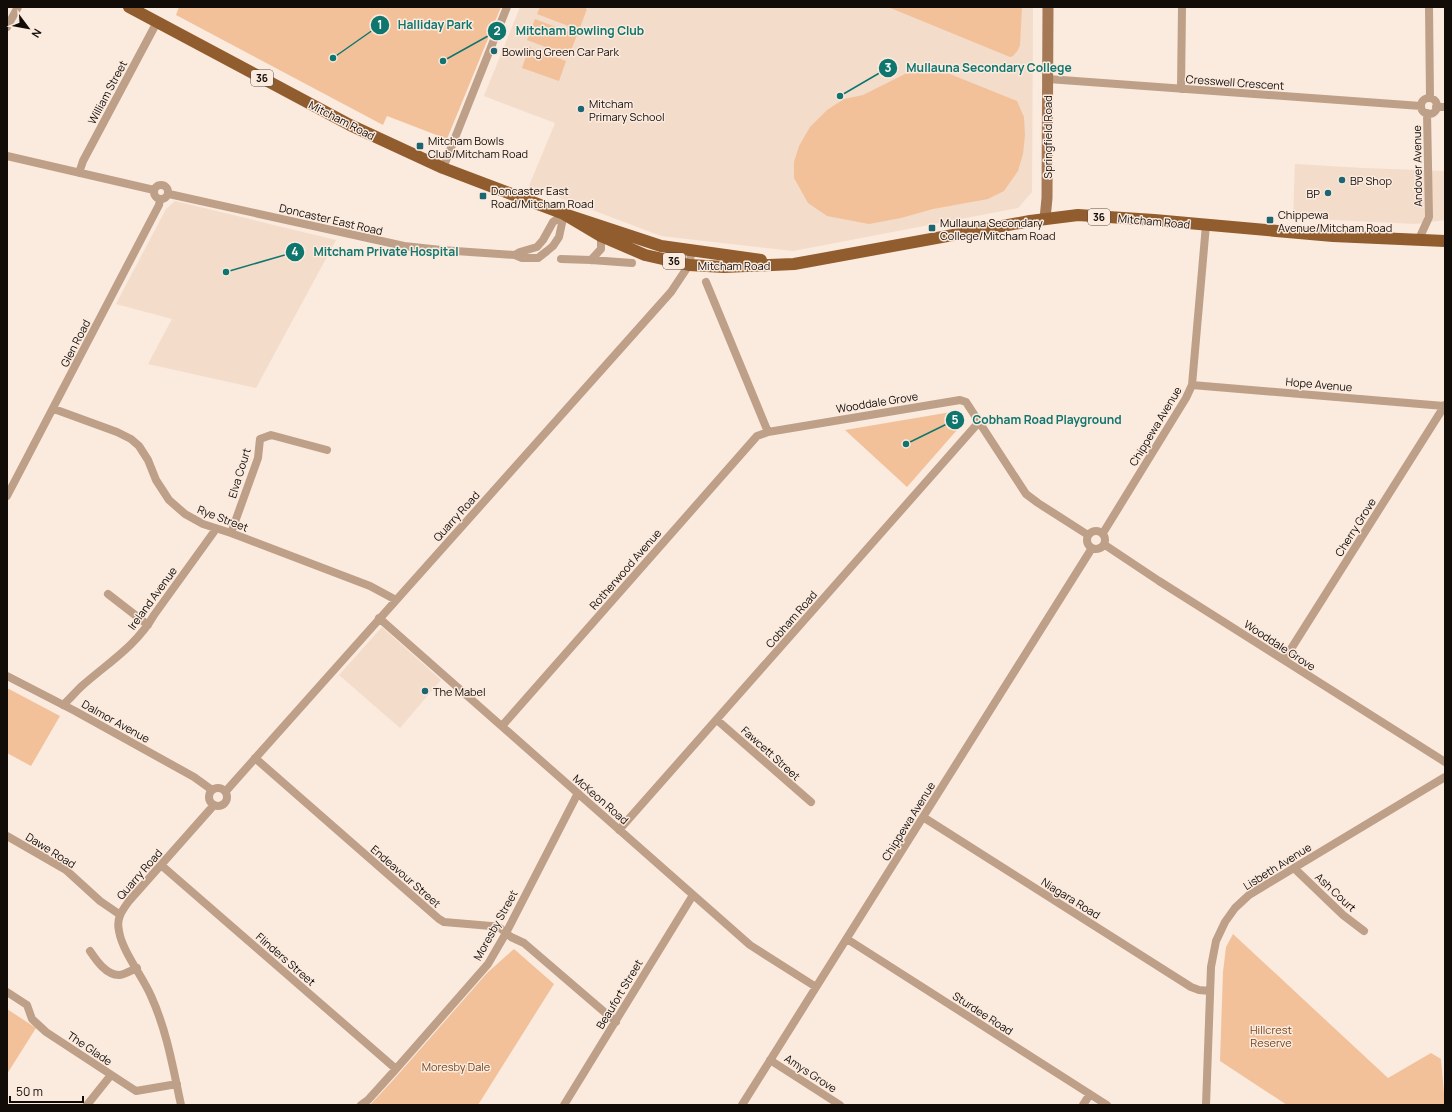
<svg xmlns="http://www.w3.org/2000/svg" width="1452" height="1112" font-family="Manrope,sans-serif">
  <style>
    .built { fill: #f3dcca }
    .green { fill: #f2c19a }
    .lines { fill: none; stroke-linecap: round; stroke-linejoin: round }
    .minor { stroke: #be9f87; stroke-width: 8 }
    .secondary { stroke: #a57955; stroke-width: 11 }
    .primary { stroke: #925d2e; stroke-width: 12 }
    .poi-dot { fill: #1c6572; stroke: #fbeade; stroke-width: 1.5 }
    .labels { text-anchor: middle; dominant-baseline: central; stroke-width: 3; stroke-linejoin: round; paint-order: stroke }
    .shield { fill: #fbeade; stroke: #574f48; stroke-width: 1 }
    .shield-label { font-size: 10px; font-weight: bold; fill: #110c08 }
    .poi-label { font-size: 11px; fill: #110c08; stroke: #fbeade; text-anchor: start }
    .street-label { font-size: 11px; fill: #110c08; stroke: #fbeade }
    .park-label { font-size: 11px; fill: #73451b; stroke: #fbeade }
    .leader { fill: none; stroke: #0f766e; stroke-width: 1.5 }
    .callout-dot { fill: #0f766e; stroke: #fbeade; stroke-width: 1.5 }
    .mark-label { font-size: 12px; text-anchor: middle; font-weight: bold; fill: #fff }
    .callout-label { font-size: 12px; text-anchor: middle; font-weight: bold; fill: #0f766e; stroke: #fbeade; stroke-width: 3; stroke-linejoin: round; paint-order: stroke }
  </style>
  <rect width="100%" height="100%" fill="#fbeade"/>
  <!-- built -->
  <path class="built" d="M 520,7 L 1033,7 L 1032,192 L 1018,208 L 793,251 L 661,236 L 529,186 L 555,123 L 484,96 Z
    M 1295,164 L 1363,168 L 1445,171 L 1445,220 L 1415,224 L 1293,218 Z
    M 175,201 L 336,240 L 256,388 L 148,364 L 172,319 L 116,304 L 166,209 Z
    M 382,627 L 441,680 L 400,728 L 339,675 Z"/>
  <!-- green -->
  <path class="green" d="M 179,7 L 501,7 L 447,139 L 387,116 L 383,125 L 176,15 Z
    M 540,7 L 583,7 L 587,9 L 579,30 L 537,14 Z
    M 888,7 L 1022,7 L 1020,45 L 1018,50 L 1013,56 L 1010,57 Z
    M 535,19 L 577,35 L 569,56 L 527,40 Z
    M 529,47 L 566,61 L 559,81 L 522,68 Z
    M 925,64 L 1017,101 L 1024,117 L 1025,135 L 1023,154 L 1018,171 L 1004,191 L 988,199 L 933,209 L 901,218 L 869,224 L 827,216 L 808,203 L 794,178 L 794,162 L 799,146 L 810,127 L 827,110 L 844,99 L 863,95 Z
    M 957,411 L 963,416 L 964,422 L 907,487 L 845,430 Z
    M 7,688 L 60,716 L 31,766 L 7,753 Z
    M 1233,934 L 1388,1078 L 1431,1053 L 1441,1059 L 1445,1105 L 1287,1105 L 1220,1061 L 1223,972 L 1226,947 Z
    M 514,949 L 554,984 L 478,1105 L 370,1105 L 395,1078 L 487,973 Z
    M 7,1009 L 36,1028 L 7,1074 Z"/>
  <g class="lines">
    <!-- minor -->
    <path class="minor" d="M 1429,7 L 1430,98
      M 7,27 L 18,7
      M 1048,79 L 1421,106
      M 1181,89 L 1182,7
      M1421 106a8 8 0 1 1 16 0a8 8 0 1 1-16 0Z
      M 1436,107 L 1445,107
      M 7,156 L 154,190
      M 443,168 L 507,7
      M 79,173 L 83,161 L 157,22
      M154 192a7 7 0 1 1 14 0a7 7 0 1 1-14 0Z
      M 169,194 L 404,246 L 441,250 L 515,255 L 522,258 L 538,258 L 547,251 L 553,246 L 559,237 L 564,214
      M 1419,239 L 1429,217 L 1427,113
      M 515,255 L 520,252 L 537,247 L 543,240 L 553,222 L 564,214
      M 561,259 L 591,260 L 632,263
      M 591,260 L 601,249 L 601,236
      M 706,282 L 768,432 L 960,400 L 966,402 L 1026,494 L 1038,503 L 1088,535
      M 1192,385 L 1444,406
      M 54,409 L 117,432 L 131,439 L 139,446 L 148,460 L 156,480 L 169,500 L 185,514 L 203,524 L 231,533 L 370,586 L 396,600
      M 7,496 L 159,205 L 160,199
      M1087 540a9 9 0 1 1 18 0a9 9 0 1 1-18 0Z
      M 231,533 L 258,458 L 260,439 L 271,435 L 327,450
      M 1103,533 L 1186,398 L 1192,385 L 1206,225
      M 1105,545 L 1159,581 L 1445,762
      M 108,594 L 148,625
      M 379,618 L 750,945 L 816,987
      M 1284,660 L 1445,405
      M 7,676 L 75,711 L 194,777 L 212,790
      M 63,705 C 70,699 76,691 83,685 C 108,663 137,645 154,615 L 216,529
      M 717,720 L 811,802
      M 502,726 L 757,436 L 768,432
      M 255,758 L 439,919 L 444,922 L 491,926 L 500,928 L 511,937 L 524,943 L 616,1022
      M209 797a9 9 0 1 1 18 0a9 9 0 1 1-18 0Z
      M 226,791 L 671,292 L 689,265 L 692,250
      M 923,817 L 1191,987 L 1199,990 L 1210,991
      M 619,830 L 979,422
      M 7,836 L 66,870 L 100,901 L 119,914
      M 161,865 L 396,1069
      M 1294,868 L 1343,915 L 1364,931
      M 847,939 L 1107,1105
      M 90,951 C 96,960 106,975 119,975 C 124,975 132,970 137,968
      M 7,992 L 27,1005 L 32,1019 L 46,1032 L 136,1091 L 177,1084
      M 770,1060 L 840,1105
      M 87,1105 L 111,1075
      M 181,1105 C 173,1068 167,1031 151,996 C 143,977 122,951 119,931 C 116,918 122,911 129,901 L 214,805
      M 361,1105 L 368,1100 L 396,1069 L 488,964 L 506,933 L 578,793
      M 564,1105 L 693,895
      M 742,1105 L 1092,548
      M 1083,1105 L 1090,1094
      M 1206,1105 L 1211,967 L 1216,941 L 1225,922 L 1235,908 L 1249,895 L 1445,777"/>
    <!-- secondary -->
    <path class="secondary" d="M 1045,219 L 1047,198 L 1048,7"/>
    <!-- primary -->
    <path class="primary" d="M 129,7 L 350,125 L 443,168 L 564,214 L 661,246 L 761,260
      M 564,214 L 601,236 L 645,255 L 689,265 L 724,267 L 794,264 L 1030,221 L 1078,215 L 1154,220 L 1333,236 L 1445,241"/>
  </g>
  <!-- markers -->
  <g class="poi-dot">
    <circle cx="494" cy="51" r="4"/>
    <circle cx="581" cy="109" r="4"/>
    <rect x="416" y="142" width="8" height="8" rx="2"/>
    <circle cx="1342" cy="180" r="4"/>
    <circle cx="1328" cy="193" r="4"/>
    <rect x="479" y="192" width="8" height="8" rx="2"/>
    <rect x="1266" y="216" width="8" height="8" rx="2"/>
    <rect x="928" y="224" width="8" height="8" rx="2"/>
    <circle cx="425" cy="691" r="4"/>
  </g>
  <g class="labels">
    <!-- shield labels -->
    <g class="shield">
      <rect x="251" y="70" width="22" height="16" rx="3"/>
      <rect x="1088" y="209" width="22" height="16" rx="3"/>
      <rect x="663" y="253" width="22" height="16" rx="3"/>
    </g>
    <g class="shield-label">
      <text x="262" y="78">36</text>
      <text x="1099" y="217">36</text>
      <text x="674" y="261">36</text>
    </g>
    <!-- poi labels -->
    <g class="poi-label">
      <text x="502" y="51">Bowling Green Car Park</text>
      <text x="589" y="103">Mitcham<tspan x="589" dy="13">Primary School</tspan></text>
      <text x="428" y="140">Mitcham Bowls<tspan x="428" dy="13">Club/Mitcham Road</tspan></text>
      <text x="1350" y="180">BP Shop</text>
      <text x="491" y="190">Doncaster East<tspan x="491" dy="13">Road/Mitcham Road</tspan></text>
      <text x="1320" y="193" text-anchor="end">BP</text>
      <text x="1278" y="214">Chippewa<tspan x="1278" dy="13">Avenue/Mitcham Road</tspan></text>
      <text x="940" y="222">Mullauna Secondary<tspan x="940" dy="13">College/Mitcham Road</tspan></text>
      <text x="433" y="691">The Mabel</text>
    </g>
    <!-- street labels -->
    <g class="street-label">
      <text transform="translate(1235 82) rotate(4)">Cresswell Crescent</text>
      <text transform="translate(107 92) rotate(-62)">William Street</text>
      <text transform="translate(342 120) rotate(27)">Mitcham Road</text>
      <text transform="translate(1047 137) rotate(-90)">Springfield Road</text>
      <text transform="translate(1417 166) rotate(-91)">Andover Avenue</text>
      <text transform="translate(331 219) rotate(13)">Doncaster East Road</text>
      <text transform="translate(1154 221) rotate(5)">Mitcham Road</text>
      <text x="734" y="265">Mitcham Road</text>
      <text transform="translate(75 343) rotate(-63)">Glen Road</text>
      <text transform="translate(1319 384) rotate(5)">Hope Avenue</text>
      <text transform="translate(877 402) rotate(-9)">Wooddale Grove</text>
      <text transform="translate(1155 426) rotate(-59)">Chippewa Avenue</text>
      <text transform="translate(239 473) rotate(-73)">Elva Court</text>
      <text transform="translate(456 516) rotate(-48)">Quarry Road</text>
      <text transform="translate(223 518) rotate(21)">Rye Street</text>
      <text transform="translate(1355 527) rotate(-58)">Cherry Grove</text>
      <text transform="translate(625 569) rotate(-49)">Rotherwood Avenue</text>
      <text transform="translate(152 598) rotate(-54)">Ireland Avenue</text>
      <text transform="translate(791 619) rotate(-49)">Cobham Road</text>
      <text transform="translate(1280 645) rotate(33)">Wooddale Grove</text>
      <text transform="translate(116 721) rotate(29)">Dalmor Avenue</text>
      <text transform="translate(771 753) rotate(42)">Fawcett Street</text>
      <text transform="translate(601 799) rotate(41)">McKeon Road</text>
      <text transform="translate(908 821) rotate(-58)">Chippewa Avenue</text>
      <text transform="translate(51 850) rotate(32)">Dawe Road</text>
      <text transform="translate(1277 866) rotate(-32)">Lisbeth Avenue</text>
      <text transform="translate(139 874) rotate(-49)">Quarry Road</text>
      <text transform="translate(406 876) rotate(41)">Endeavour Street</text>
      <text transform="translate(1336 892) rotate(43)">Ash Court</text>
      <text transform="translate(1071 898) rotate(32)">Niagara Road</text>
      <text transform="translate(495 925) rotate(-61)">Moresby Street</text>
      <text transform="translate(286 959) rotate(41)">Flinders Street</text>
      <text transform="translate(619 994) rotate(-59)">Beaufort Street</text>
      <text transform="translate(983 1013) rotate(33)">Sturdee Road</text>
      <text transform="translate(90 1048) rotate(34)">The Glade</text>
      <text transform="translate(811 1073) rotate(33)">Amys Grove</text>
    </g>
    <!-- park labels -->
    <g class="park-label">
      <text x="1271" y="1029">Hillcrest<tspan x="1271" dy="13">Reserve</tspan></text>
      <text x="456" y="1066">Moresby Dale</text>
    </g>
  </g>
  <!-- callouts -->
  <path class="leader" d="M333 58L380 25M443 61L497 31M840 96L888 68M226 272L295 252M906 444L955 420"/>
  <g class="callout-dot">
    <circle cx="333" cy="58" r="4"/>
    <circle cx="443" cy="61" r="4"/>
    <circle cx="840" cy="96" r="4"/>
    <circle cx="226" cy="272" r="4"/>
    <circle cx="906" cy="444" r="4"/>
    <circle cx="380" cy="25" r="10"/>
    <circle cx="497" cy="31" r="10"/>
    <circle cx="888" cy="68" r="10"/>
    <circle cx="295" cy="252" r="10"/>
    <circle cx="955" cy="420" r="10"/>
  </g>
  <g class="mark-label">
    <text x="380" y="29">1</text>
    <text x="497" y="35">2</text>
    <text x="888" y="72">3</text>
    <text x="295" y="256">4</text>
    <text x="955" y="424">5</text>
  </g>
  <g class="callout-label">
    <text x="435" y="29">Halliday Park</text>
    <text x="580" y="35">Mitcham Bowling Club</text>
    <text x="989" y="72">Mullauna Secondary College</text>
    <text x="386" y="256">Mitcham Private Hospital</text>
    <text x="1047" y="424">Cobham Road Playground</text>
  </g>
  <!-- border -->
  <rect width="1452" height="1112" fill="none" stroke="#110c08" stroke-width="16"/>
  <!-- north arrow -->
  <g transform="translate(28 28) rotate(122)" stroke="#fbeade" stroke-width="3" paint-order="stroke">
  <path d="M0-3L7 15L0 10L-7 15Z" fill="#110c08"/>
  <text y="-6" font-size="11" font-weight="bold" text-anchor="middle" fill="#110c08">N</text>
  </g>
  <!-- scale -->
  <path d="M10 1096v6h73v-6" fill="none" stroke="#110c08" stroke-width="2"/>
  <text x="16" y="1096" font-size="12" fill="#110c08" stroke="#fbeade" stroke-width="3" paint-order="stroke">50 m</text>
</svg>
